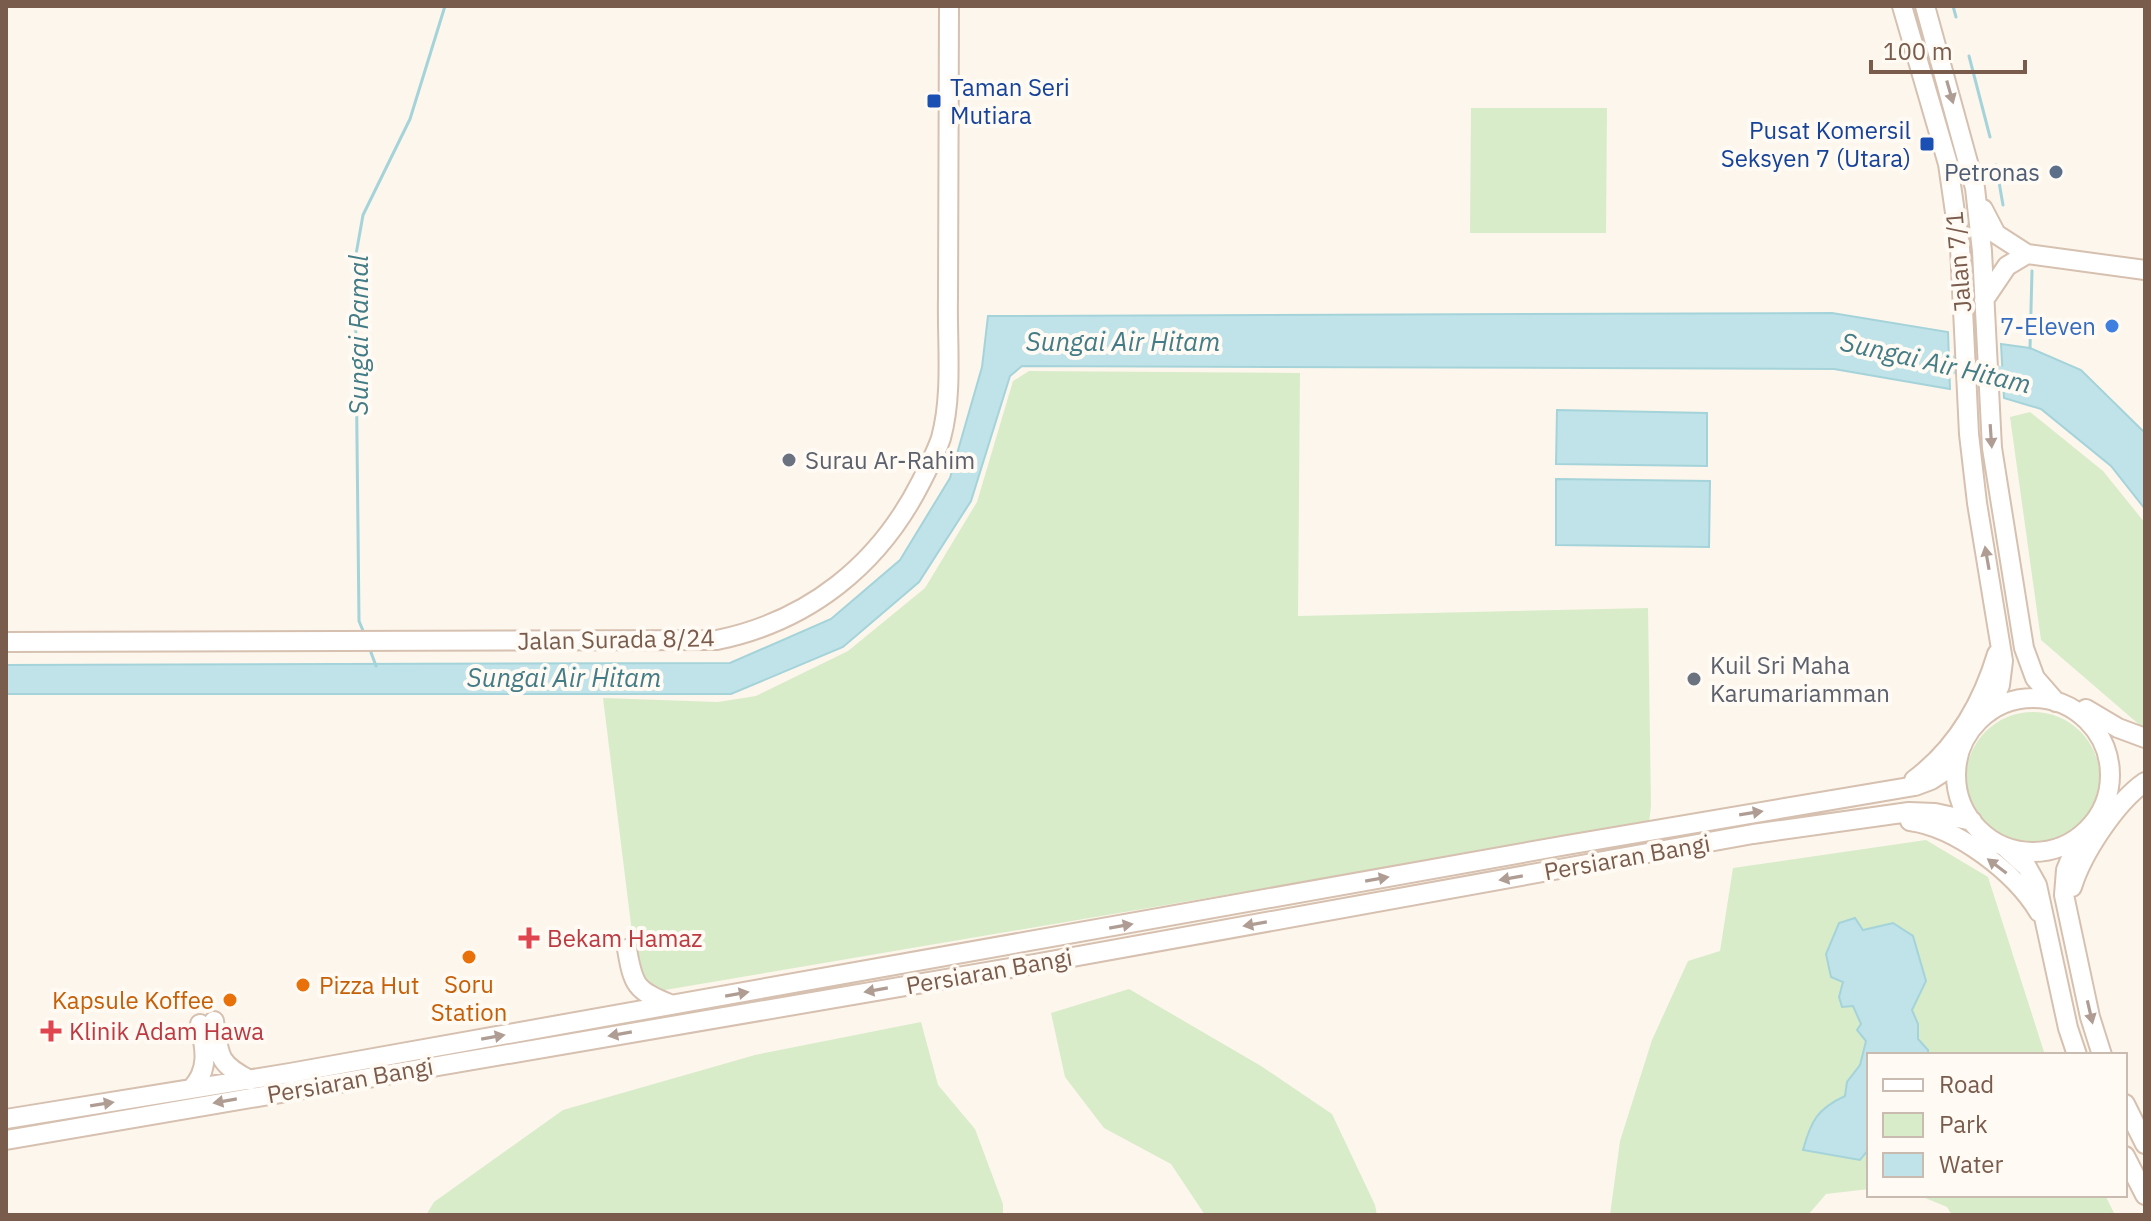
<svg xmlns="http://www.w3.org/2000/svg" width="2151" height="1221" font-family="'IBM Plex Sans',sans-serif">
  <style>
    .green { fill: #d8ecc9 }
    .water { fill: #bfe3e8; stroke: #a5d3da; stroke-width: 2 }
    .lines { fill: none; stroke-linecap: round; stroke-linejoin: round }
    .stream { stroke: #a5d3da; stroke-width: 3 }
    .river { stroke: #bfe3e8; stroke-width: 18 }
    .secondary-casing { stroke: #d6c0b0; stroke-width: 22 }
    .secondary { stroke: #fff; stroke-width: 18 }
    .oneway { fill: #af9d94 }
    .transit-dot { fill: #1a4fb4; stroke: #fffaf3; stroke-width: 3 }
    .service-dot { fill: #5c6f8a; stroke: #fffaf3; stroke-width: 3 }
    .shop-dot { fill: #3f7fe0; stroke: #fffaf3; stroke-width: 3 }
    .worship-dot { fill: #6b7280; stroke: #fffaf3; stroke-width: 3 }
    .health-dot { fill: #e0444e; stroke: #fffaf3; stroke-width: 3 }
    .food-dot { fill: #e8710a; stroke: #fffaf3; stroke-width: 3 }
    .labels { text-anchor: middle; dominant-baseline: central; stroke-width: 8; stroke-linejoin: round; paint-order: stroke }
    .transit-label { font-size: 24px; fill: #164399; stroke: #fffaf3; text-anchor: start }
    .service-label { font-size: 24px; fill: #4e5e75; stroke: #fffaf3; text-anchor: end }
    .street-label { font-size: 24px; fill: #7a5c4d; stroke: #fffaf3 }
    .shop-label { font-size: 24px; fill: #366cbe; stroke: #fffaf3; text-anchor: end }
    .worship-label { font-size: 24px; fill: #5b616d; stroke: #fffaf3; text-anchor: start }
    .health-label { font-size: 24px; fill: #be3a42; stroke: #fffaf3; text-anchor: start }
    .food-label { font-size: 24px; fill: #c56008; stroke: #fffaf3 }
    .water-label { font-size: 26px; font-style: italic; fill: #437c86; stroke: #fffaf3 }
  </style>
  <rect width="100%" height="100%" fill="#fdf6ec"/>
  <!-- green -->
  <path class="green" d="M 1471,108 L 1607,108 L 1606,233 L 1470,233 Z
    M 1029,371 L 1300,373 L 1298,616 L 1648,608 L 1651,806 L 1649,823 L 659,991 L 644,980 L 636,965 L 603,698 L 718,702 L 756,696 L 848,651 L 925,588 L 977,502 L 1013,381 Z
    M 2030,412 L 2103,471 L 2145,523 L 2145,727 L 2142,727 L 2041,640 L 2010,417 Z
    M1966 779a67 67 0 1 1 134 0a67 67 0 1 1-134 0Z
    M 1926,840 L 1988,877 L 2045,1055 L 1869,1055 L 1869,1189 L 1826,1194 L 1808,1215 L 1610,1215 L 1620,1141 L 1652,1040 L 1688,961 L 1720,951 L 1733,868 Z
    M 1129,989 L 1261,1066 L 1332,1114 L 1375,1205 L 1377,1215 L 1205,1215 L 1171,1164 L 1104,1128 L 1065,1077 L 1051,1013 Z
    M 921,1022 L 938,1085 L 975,1129 L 1003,1204 L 1003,1215 L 426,1215 L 434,1202 L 563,1110 L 755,1055 Z
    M 1918,1195 L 2105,1195 L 2115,1215 L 1952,1215 L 1947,1207 Z"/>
  <!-- water -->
  <path class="water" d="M 1832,313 L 1948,332 L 1950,389 L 1834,369 L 1022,366 L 1010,376 L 971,501 L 919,582 L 843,647 L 731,694 L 6,694 L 6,665 L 730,663 L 831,619 L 900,560 L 950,478 L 982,367 L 988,316 Z
    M 2001,344 L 2030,348 L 2081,370 L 2145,433 L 2145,509 L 2111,466 L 2041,409 L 2004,398 Z
    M 1557,410 L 1707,413 L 1707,466 L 1556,464 Z
    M 1556,479 L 1710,481 L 1709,547 L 1556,545 Z
    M 1855,918 L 1863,930 L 1893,923 L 1913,936 L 1926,981 L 1912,1010 L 1918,1024 L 1918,1039 L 1928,1050 L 1928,1055 L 1869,1055 L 1869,1149 L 1860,1160 L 1803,1150 C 1811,1121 1817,1109 1845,1096 L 1847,1082 L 1860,1065 L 1866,1041 L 1857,1030 L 1861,1024 L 1853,1006 L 1842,1007 L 1839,997 L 1843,982 L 1831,977 L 1826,954 L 1839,923 Z"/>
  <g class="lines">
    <!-- stream -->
    <path class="stream" d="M 1953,6 L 1956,17
      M 1969,56 L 1990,137
      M 1996,165 L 2003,205
      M 2030,348 L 2032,271
      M 364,633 L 359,621 L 355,260 L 363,215 L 410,119 L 445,6
      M 369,647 L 376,666"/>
    <!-- river -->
    <path class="river" d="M 1925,358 L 2025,381"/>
    <defs>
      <path id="secondary" d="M 1902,6 L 1948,164 L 1960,247 L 1969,434 L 1977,503 L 2003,661 L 2000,685 L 1989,712
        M 1925,6 L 1975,188 L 1982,251 L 1992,448 L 2024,648 L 2035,678 L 2056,702
        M 1983,209 L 1996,234 L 2027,254 L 2145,270
        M 1984,300 L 2007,266 L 2027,254
        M 6,642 L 717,640 C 809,621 879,565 921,482 C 928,468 936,453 941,438 C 953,394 947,343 948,298 C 948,201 949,103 949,6
        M1956 775a77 77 0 1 1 154 0a77 77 0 1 1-154 0Z
        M 2086,709 L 2118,728 L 2145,738
        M 1914,780 C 1957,748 1982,704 1997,654
        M 1910,821 C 1956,827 2015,872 2039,912
        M 2080,836 L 2066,870 L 2064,895 L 2090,1017 L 2102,1055
        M 2005,847 L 2027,867 L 2037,885 L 2068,1028 L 2077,1055
        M 2072,887 C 2082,854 2116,802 2145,782
        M 627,949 C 633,985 636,991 670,1004
        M 214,1021 C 219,1056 218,1064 250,1080
        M 191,1089 C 210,1070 205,1048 200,1024
        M 2125,1104 L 2145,1144
        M 6,1119 L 290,1073 L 1567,845 L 1915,786 L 1931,780 L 1957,763
        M 6,1140 L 1034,964 L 1753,834 L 1909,812 L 1935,813 L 1972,821
        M 2125,1156 L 2145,1195"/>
    </defs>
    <!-- secondary casing -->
    <use href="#secondary" class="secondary-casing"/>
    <!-- secondary -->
    <use href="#secondary" class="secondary"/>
  </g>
  <!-- one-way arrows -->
  <defs><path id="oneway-solid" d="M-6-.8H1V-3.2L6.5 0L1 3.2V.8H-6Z" transform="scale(2)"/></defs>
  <g class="oneway">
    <use href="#oneway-solid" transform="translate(1950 92) rotate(74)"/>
    <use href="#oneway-solid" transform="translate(1991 436) rotate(86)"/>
    <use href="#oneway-solid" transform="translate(1987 558) rotate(-100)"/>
    <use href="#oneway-solid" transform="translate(1751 813) rotate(-9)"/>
    <use href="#oneway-solid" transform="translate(1997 866) rotate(-143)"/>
    <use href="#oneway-solid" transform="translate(1511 878) rotate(170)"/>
    <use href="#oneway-solid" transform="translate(1377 879) rotate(-10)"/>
    <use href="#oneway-solid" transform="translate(1255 924) rotate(170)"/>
    <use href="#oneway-solid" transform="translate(1121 926) rotate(-10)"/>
    <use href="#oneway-solid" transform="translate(876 990) rotate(170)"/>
    <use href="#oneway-solid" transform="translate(737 994) rotate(-10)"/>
    <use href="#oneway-solid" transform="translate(2090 1012) rotate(77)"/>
    <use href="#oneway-solid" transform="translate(620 1034) rotate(170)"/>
    <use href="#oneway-solid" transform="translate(493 1037) rotate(-10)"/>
    <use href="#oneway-solid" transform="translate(225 1101) rotate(170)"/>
    <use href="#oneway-solid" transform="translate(102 1104) rotate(-9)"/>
  </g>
  <!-- markers -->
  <g class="transit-dot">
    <rect x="926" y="93" width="16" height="16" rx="4"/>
    <rect x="1919" y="136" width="16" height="16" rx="4"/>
  </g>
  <circle class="service-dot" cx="2056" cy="172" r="8"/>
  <circle class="shop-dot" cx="2112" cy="326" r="8"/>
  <g class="worship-dot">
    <circle cx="789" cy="460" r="8"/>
    <circle cx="1694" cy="679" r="8"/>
  </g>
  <g class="health-dot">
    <path d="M525 926h8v8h8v8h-8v8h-8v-8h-8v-8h8z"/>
    <path d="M47 1019h8v8h8v8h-8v8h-8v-8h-8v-8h8z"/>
  </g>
  <g class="food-dot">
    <circle cx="469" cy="957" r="8"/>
    <circle cx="303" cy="985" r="8"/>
    <circle cx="230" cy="1000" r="8"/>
  </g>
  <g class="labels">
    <!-- transit labels -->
    <g class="transit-label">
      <text x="950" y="87">Taman Seri<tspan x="950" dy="28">Mutiara</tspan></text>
      <text x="1911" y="130" text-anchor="end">Pusat Komersil<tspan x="1911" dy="28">Seksyen 7 (Utara)</tspan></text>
    </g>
    <!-- service labels -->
    <g class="service-label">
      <text x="2040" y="172">Petronas</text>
    </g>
    <!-- street labels -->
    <g class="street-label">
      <text transform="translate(1958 262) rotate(-95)">Jalan 7/1</text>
      <text transform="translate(616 639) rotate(-1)">Jalan Surada 8/24</text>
      <text transform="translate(1627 857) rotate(-10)">Persiaran Bangi</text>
      <text transform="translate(989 971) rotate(-10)">Persiaran Bangi</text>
      <text transform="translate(350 1080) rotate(-10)">Persiaran Bangi</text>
    </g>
    <!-- shop labels -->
    <g class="shop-label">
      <text x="2096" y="326">7-Eleven</text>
    </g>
    <!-- worship labels -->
    <g class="worship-label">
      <text x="805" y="460">Surau Ar-Rahim</text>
      <text x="1710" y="665">Kuil Sri Maha<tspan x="1710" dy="28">Karumariamman</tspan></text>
    </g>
    <!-- health labels -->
    <g class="health-label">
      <text x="547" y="938">Bekam Hamaz</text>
      <text x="69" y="1031">Klinik Adam Hawa</text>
    </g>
    <!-- food labels -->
    <g class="food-label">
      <text x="469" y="984">Soru<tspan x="469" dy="28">Station</tspan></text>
      <text x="319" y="985" text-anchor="start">Pizza Hut</text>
      <text x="214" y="1000" text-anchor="end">Kapsule Koffee</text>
    </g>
    <!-- water labels -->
    <g class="water-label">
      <text transform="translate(358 335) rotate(-90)">Sungai Ramal</text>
      <text x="1123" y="341">Sungai Air Hitam</text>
      <text transform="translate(1936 362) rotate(13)">Sungai Air Hitam</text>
      <text x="564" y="677">Sungai Air Hitam</text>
    </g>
  </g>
  <!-- border -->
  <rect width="2151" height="1221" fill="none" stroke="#7a5c4d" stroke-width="16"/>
  <!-- legend -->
  <rect x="1867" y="1053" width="260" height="144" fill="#fffaf3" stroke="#cabbb1" stroke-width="2"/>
  <rect x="1883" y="1079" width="40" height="12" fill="#ffffff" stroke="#cabbb1" stroke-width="2"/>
  <text x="1939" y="1093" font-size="24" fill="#7a5c4d">Road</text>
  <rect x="1883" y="1113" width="40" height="24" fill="#d8ecc9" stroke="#cabbb1" stroke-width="2"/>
  <text x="1939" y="1133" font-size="24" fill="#7a5c4d">Park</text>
  <rect x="1883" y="1153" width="40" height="24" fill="#bfe3e8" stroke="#cabbb1" stroke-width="2"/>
  <text x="1939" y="1173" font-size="24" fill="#7a5c4d">Water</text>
  <!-- scale -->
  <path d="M1871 60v12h154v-12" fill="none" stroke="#7a5c4d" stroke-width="4"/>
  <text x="1883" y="60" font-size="24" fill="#7a5c4d" stroke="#fffaf3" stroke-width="6" paint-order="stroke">100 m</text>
</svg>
